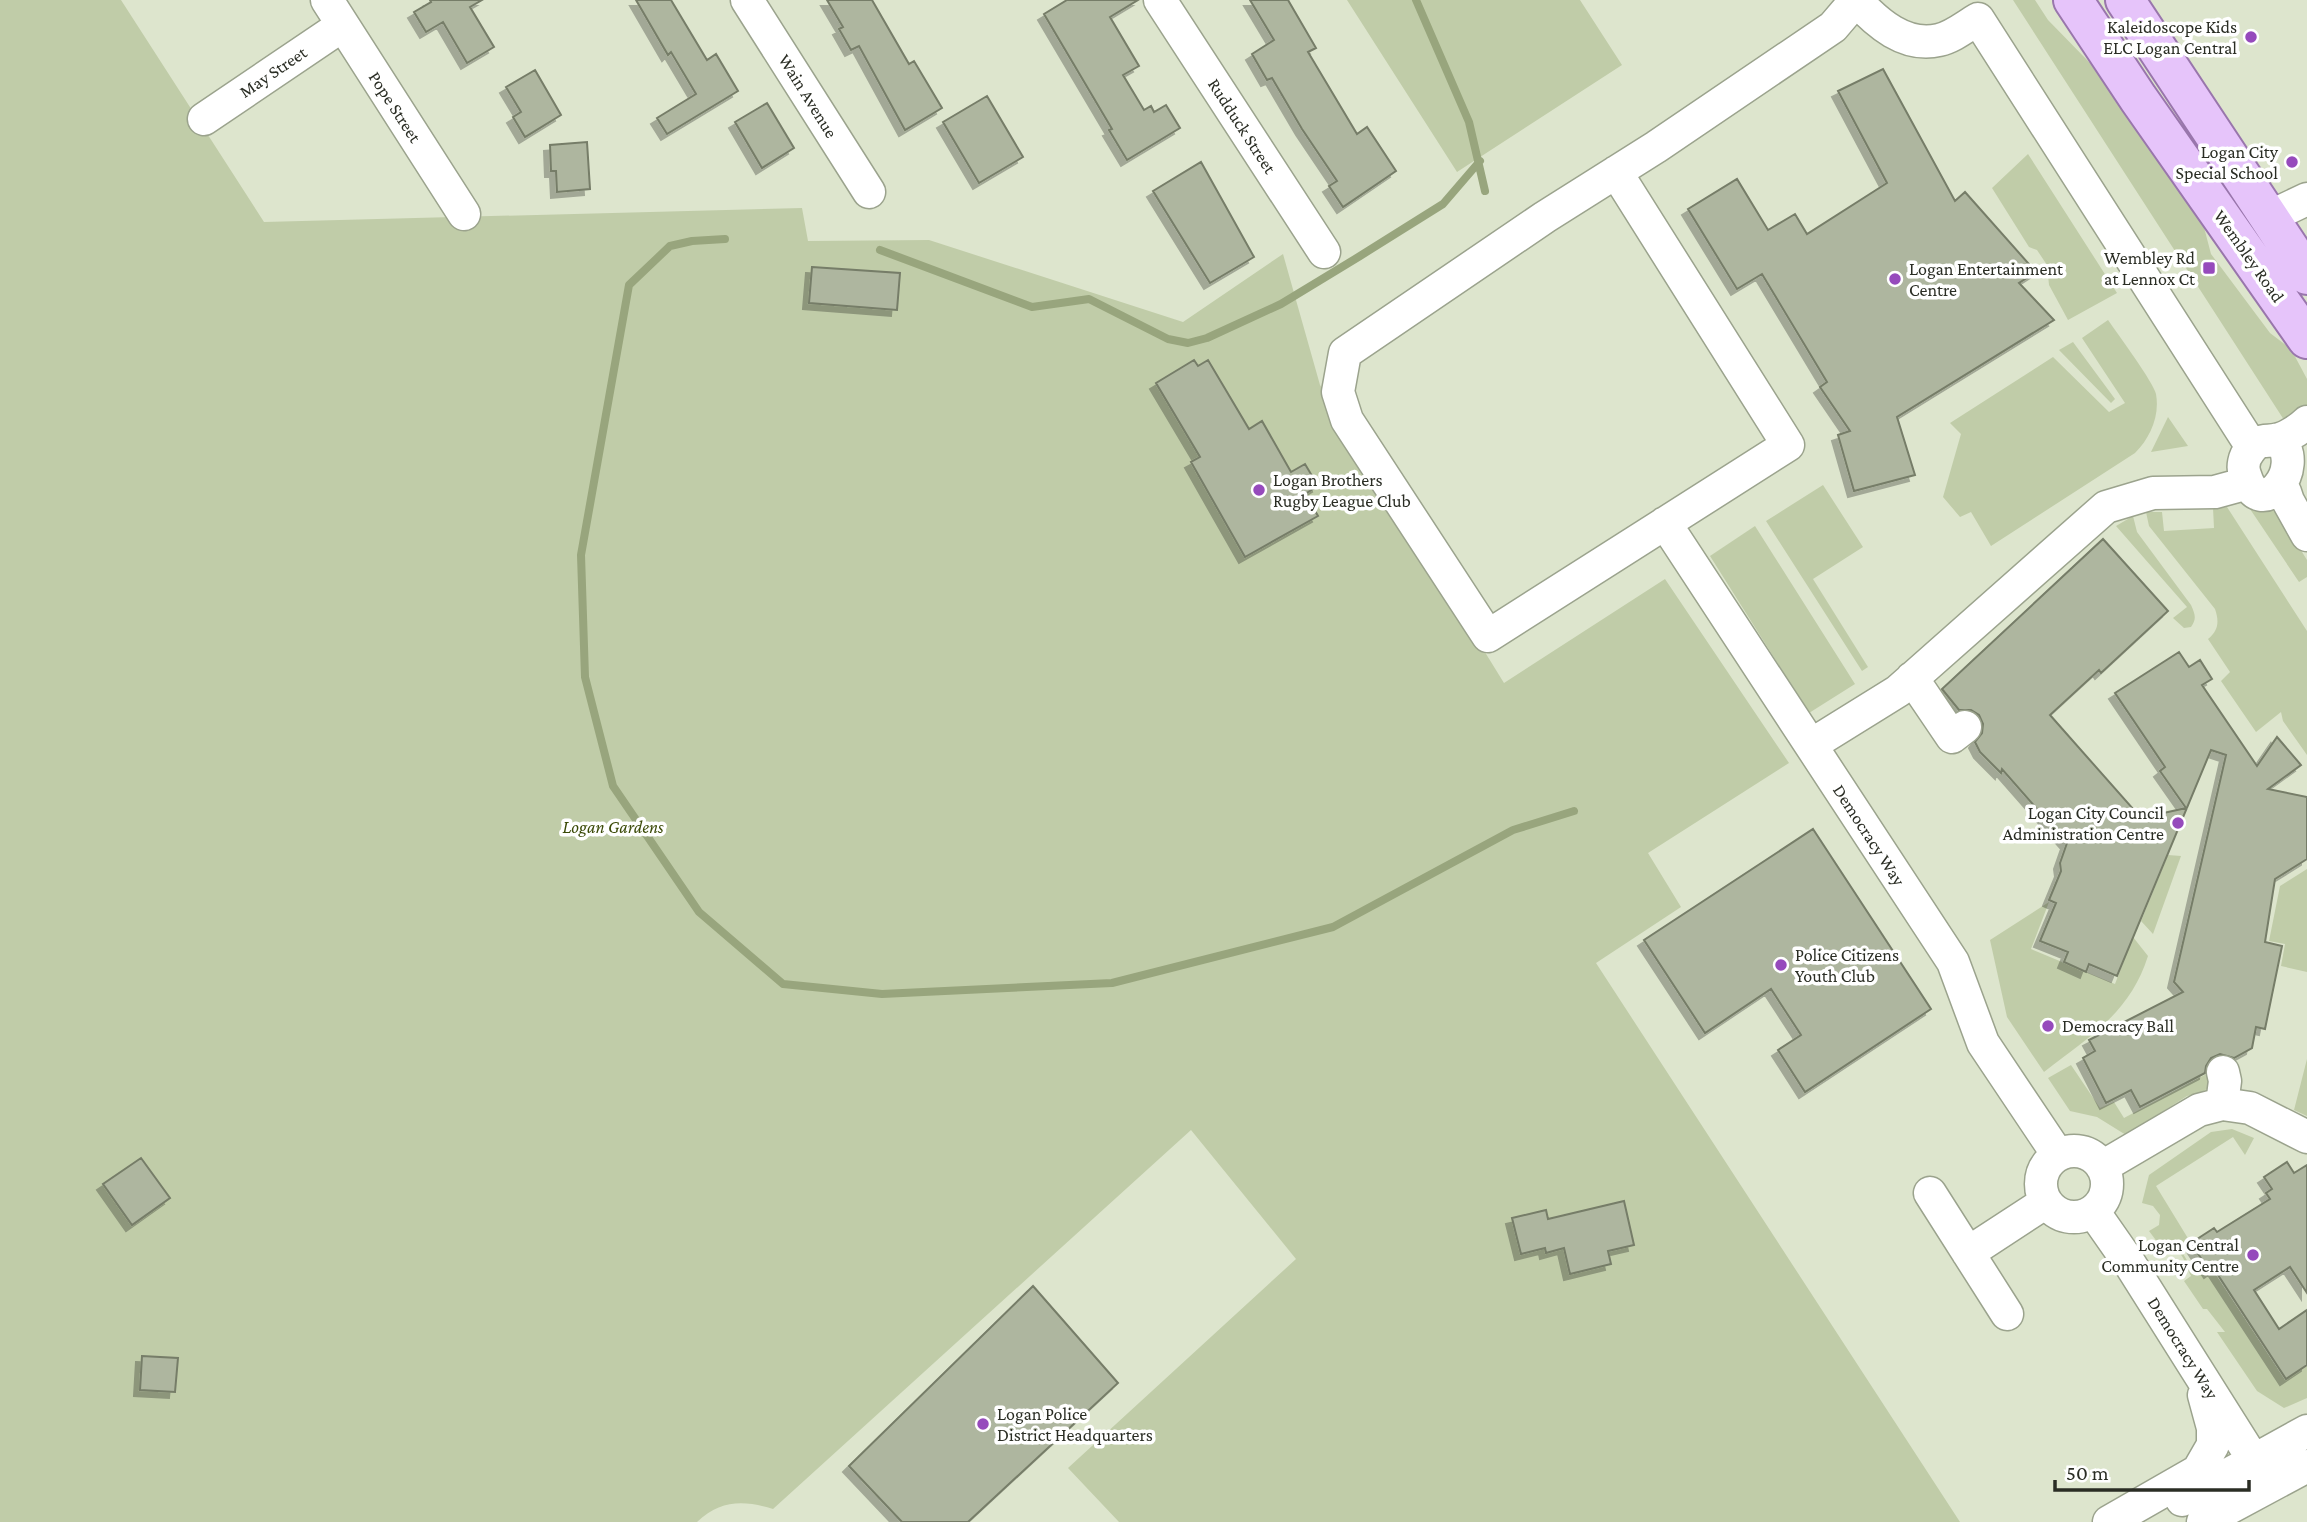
<svg xmlns="http://www.w3.org/2000/svg" width="2307" height="1522" font-family="'Crimson Pro',serif">
  <style>
    .green { fill: #c0cca8 }
    .lines { fill: none; stroke-linecap: round; stroke-linejoin: round }
    .stream { stroke: #98a57d; stroke-width: 8 }
    .building { fill: #aeb69f; stroke: #767d68; stroke-width: 2; filter: url(#shadow) }
    .minor-casing { stroke: #9ba38d; stroke-width: 35 }
    .major-casing { stroke: #9976ac; stroke-width: 42 }
    .minor { stroke: #fff; stroke-width: 32 }
    .major { stroke: #e6c4fa; stroke-width: 38 }
    .poi-dot { fill: #964abc; stroke: #fff; stroke-width: 2.5 }
    .labels { text-anchor: middle; dominant-baseline: central; stroke-width: 7; stroke-linejoin: round; paint-order: stroke }
    .poi-label { font-size: 18px; fill: #2a2d24; stroke: #fff; text-anchor: end }
    .street-label { font-size: 18px; fill: #2a2d24; stroke: #fff }
    .park-label { font-size: 18px; font-style: italic; fill: #3a4906; stroke: #fff }
  </style>
  <defs>
    <filter id="shadow"><feDropShadow dx="-6" dy="6" stdDeviation="0" flood-color="#0004"/></filter>
  </defs>
  <rect width="100%" height="100%" fill="#dde5cd"/>
  <!-- green -->
  <path class="green" d="M 0,0 L 121,0 L 264,222 L 802,208 L 808,241 L 929,240 L 1183,322 L 1283,254 L 1320,385 L 1504,683 L 1665,579 L 1789,763 L 1648,853 L 1681,907 L 1596,963 L 1960,1522 L 1119,1522 L 1068,1468 L 1296,1259 L 1191,1130 L 773,1509 C 743,1500 721,1500 697,1522 L 0,1522 Z
    M 1347,0 L 1580,0 L 1622,65 L 1457,172 Z
    M 2013,0 L 2035,0 L 2048,20 L 2129,103 L 2200,212 L 2211,254 L 2270,333 L 2291,349 L 2307,379 L 2307,406 L 2286,423 Z
    M 2028,154 L 2117,293 L 2068,320 L 2049,285 L 2047,265 L 2037,250 L 2029,247 L 1992,188 Z
    M 2108,320 C 2117,333 2154,383 2156,394 C 2160,416 2150,438 2135,453 L 1991,546 L 1971,512 L 1960,517 L 1943,497 L 1961,434 L 1950,423 L 2053,357 L 2109,412 L 2125,403 L 2082,338 Z
    M 2073,342 L 2115,399 L 2111,403 L 2059,350 Z
    M 2168,417 L 2188,446 L 2151,452 Z
    M 1823,485 L 1863,547 L 1813,579 L 1868,667 L 1862,671 L 1766,521 Z
    M 2248,506 L 2268,507 L 2279,515 L 2307,560 L 2307,577 L 2299,582 Z
    M 2227,507 L 2307,631 L 2307,755 L 2283,721 L 2281,712 L 2256,732 L 2221,681 L 2230,672 L 2208,639 C 2219,630 2219,621 2215,609 L 2149,526 L 2146,512 L 2162,512 L 2164,531 L 2214,528 L 2213,508 Z
    M 2133,516 L 2137,532 L 2191,605 C 2195,614 2197,619 2191,627 L 2184,628 L 2173,618 L 2187,607 L 2116,526 Z
    M 1755,526 L 1855,684 L 1809,713 L 1710,556 Z
    M 2168,855 L 2181,856 L 2153,934 L 2141,921 Z
    M 2307,869 L 2307,972 L 2281,966 L 2285,944 L 2269,941 L 2280,886 Z
    M 2049,902 L 2031,949 L 2115,984 L 2133,937 L 2148,956 C 2130,1013 2089,1037 2044,1072 L 2007,1017 L 1990,940 Z
    M 2307,1059 L 2307,1116 L 2294,1110 Z
    M 2071,1065 L 2100,1108 L 2114,1102 L 2124,1118 L 2212,1071 L 2209,1088 L 2198,1094 L 2187,1096 L 2126,1135 L 2097,1117 L 2070,1111 L 2048,1078 Z
    M 2232,1129 L 2254,1138 L 2245,1155 L 2233,1137 L 2156,1186 L 2189,1240 L 2179,1247 L 2191,1267 L 2200,1261 L 2210,1274 L 2214,1272 L 2285,1380 L 2307,1366 L 2307,1398 L 2284,1408 L 2257,1391 L 2217,1332 L 2225,1332 L 2207,1309 L 2203,1309 L 2184,1281 L 2191,1276 C 2183,1262 2185,1247 2164,1251 L 2149,1231 L 2159,1225 L 2160,1215 L 2153,1206 L 2142,1203 L 2149,1175 L 2211,1132 Z"/>
  <g class="lines">
    <!-- stream -->
    <path class="stream" d="M 1416,0 L 1469,122 L 1485,191
      M 725,239 L 692,241 L 670,246 L 629,285 L 581,555 L 585,677 L 613,786 L 699,912 L 783,984 L 882,994 L 1112,983 L 1333,927 L 1513,830 L 1574,811
      M 880,250 L 1032,307 L 1089,299 L 1168,339 L 1188,343 L 1207,338 L 1281,304 L 1360,256 L 1443,204 L 1480,161"/>
  </g>
  <!-- building -->
  <path class="building" d="M 430,0 L 482,0 L 470,7 L 494,47 L 467,63 L 443,22 L 426,32 L 414,12 L 431,2 Z
    M 636,0 L 671,0 L 707,60 L 716,54 L 738,91 L 667,134 L 657,118 L 696,94 L 671,52 L 668,55 Z
    M 827,0 L 872,0 L 909,64 L 914,61 L 942,108 L 905,130 L 859,46 L 851,50 L 839,29 L 843,27 Z
    M 1067,0 L 1138,0 L 1110,17 L 1139,66 L 1123,75 L 1144,110 L 1151,106 L 1154,112 L 1166,105 L 1180,128 L 1127,160 L 1109,130 L 1112,129 L 1044,14 Z
    M 1250,0 L 1288,0 L 1316,48 L 1308,52 L 1357,134 L 1367,127 L 1396,171 L 1343,207 L 1329,186 L 1337,181 L 1302,129 L 1272,78 L 1267,80 L 1252,54 L 1274,40 Z
    M 1883,69 L 1955,201 L 1965,192 L 2036,272 L 2019,283 L 2054,320 L 1897,417 L 1915,475 L 1854,491 L 1838,435 L 1850,431 L 1820,387 L 1827,382 L 1762,274 L 1737,289 L 1688,209 L 1737,179 L 1768,230 L 1795,214 L 1807,234 L 1887,183 L 1838,91 Z
    M 535,70 L 561,115 L 525,137 L 513,117 L 521,112 L 506,87 Z
    M 987,96 L 1023,157 L 979,183 L 943,122 Z
    M 767,103 L 794,148 L 762,168 L 735,122 Z
    M 587,142 L 590,189 L 557,192 L 556,171 L 551,171 L 550,145 Z
    M 1201,162 L 1254,257 L 1210,283 L 1153,191 Z
    M 812,267 L 900,273 L 897,310 L 809,303 Z
    M 1194,360 L 1198,366 L 1208,360 L 1249,429 L 1262,421 L 1291,472 L 1305,464 L 1318,486 L 1305,494 L 1318,516 L 1245,557 L 1191,462 L 1200,457 L 1156,383 Z
    M 2103,539 L 2168,611 L 2101,673 L 2099,670 L 2050,715 L 2141,818 L 2186,808 L 2160,771 L 2165,767 L 2115,693 L 2179,652 L 2189,667 L 2200,660 L 2212,679 L 2202,685 L 2257,766 L 2277,737 L 2301,765 L 2268,789 L 2307,797 L 2307,859 L 2275,879 L 2265,942 L 2282,946 L 2265,1029 L 2256,1027 L 2252,1048 L 2234,1058 L 2220,1054 L 2211,1058 L 2206,1066 L 2205,1073 L 2140,1107 L 2131,1090 L 2106,1103 L 2083,1058 L 2095,1051 L 2089,1040 L 2183,992 L 2174,982 L 2226,755 L 2211,750 L 2117,976 L 2089,964 L 2086,972 L 2064,962 L 2068,952 L 2040,941 L 2056,903 L 2049,900 L 2061,871 L 2060,863 L 2067,843 L 2002,769 L 2001,773 L 1980,752 L 1975,742 L 1982,733 L 1983,724 L 1979,715 L 1971,710 L 1959,710 L 1942,689 Z
    M 1813,829 L 1931,1009 L 1805,1092 L 1778,1050 L 1801,1035 L 1771,989 L 1705,1033 L 1644,940 Z
    M 141,1158 L 170,1198 L 132,1225 L 103,1184 Z
    M 2287,1162 L 2294,1173 L 2307,1165 L 2307,1293 L 2290,1267 L 2254,1290 L 2279,1329 L 2307,1310 L 2307,1365 L 2286,1379 L 2214,1269 L 2210,1272 L 2191,1243 L 2214,1228 L 2217,1232 L 2270,1199 L 2266,1193 L 2272,1189 L 2264,1177 Z
    M 1624,1201 L 1634,1245 L 1608,1251 L 1611,1264 L 1570,1274 L 1564,1248 L 1546,1253 L 1545,1248 L 1521,1254 L 1512,1218 L 1546,1210 L 1548,1219 Z
    M 1033,1286 L 1118,1383 L 968,1522 L 902,1522 L 849,1466 Z
    M 142,1356 L 178,1358 L 175,1392 L 140,1390 Z"/>
  <g class="lines">
    <defs>
      <path id="minor" d="M 327,0 L 464,214
        M 747,0 L 869,192
        M 1160,0 L 1324,252
        M 1856,0 C 1877,23 1905,48 1939,40 C 1953,37 1966,26 1978,19 L 2252,447
        M 204,119 L 343,25
        M 1616,172 L 1788,445 L 1488,636 L 1347,420 L 1338,392 L 1345,353 L 1545,217 L 1656,147 L 1833,27 L 1856,0
        M 2269,217 L 2307,199
        M 2279,440 C 2307,467 2260,526 2245,475 C 2242,467 2244,457 2250,450 C 2260,437 2267,443 2279,439 C 2288,437 2301,428 2307,422
        M 2285,492 L 2288,501 L 2307,535
        M 1665,523 L 1953,962 L 1983,1043 L 2058,1155
        M 1912,678 L 1952,737 L 1965,727
        M 1811,745 L 1898,691 L 2106,507 L 2153,493 L 2215,492 L 2248,483
        M 2222,1104 L 2225,1081 L 2223,1072
        M2041 1184a33 33 0 1 1 66 0a33 33 0 1 1-66 0Z
        M 2102,1167 L 2199,1110 L 2222,1104 L 2250,1108 L 2307,1137
        M 1930,1193 L 2007,1314
        M 2093,1211 L 2130,1264 L 2270,1486
        M 1968,1253 L 2046,1202
        M 2182,1500 L 2307,1431
        M 2109,1522 L 2198,1471 L 2213,1445 L 2213,1428 L 2204,1395
        M 2203,1522 L 2307,1466"/>
      <path id="major" d="M 2073,0 L 2138,98 L 2307,339
        M 2125,0 L 2307,275"/>
    </defs>
    <!-- minor casing -->
    <use href="#minor" class="minor-casing"/>
    <!-- major casing -->
    <use href="#major" class="major-casing"/>
    <!-- minor -->
    <use href="#minor" class="minor"/>
    <!-- major -->
    <use href="#major" class="major"/>
  </g>
  <!-- markers -->
  <g class="poi-dot">
    <circle cx="2251" cy="37" r="7"/>
    <circle cx="2292" cy="162" r="7"/>
    <rect x="2202" y="261" width="14" height="14" rx="3.5"/>
    <circle cx="1895" cy="279" r="7"/>
    <circle cx="1259" cy="490" r="7"/>
    <circle cx="2178" cy="823" r="7"/>
    <circle cx="1781" cy="965" r="7"/>
    <circle cx="2048" cy="1026" r="7"/>
    <circle cx="2253" cy="1255" r="7"/>
    <circle cx="983" cy="1424" r="7"/>
  </g>
  <g class="labels">
    <!-- poi labels -->
    <g class="poi-label">
      <text x="2237" y="27">Kaleidoscope Kids<tspan x="2237" dy="21">ELC Logan Central</tspan></text>
      <text x="2278" y="152">Logan City<tspan x="2278" dy="21">Special School</tspan></text>
      <text x="2195" y="258">Wembley Rd<tspan x="2195" dy="21">at Lennox Ct</tspan></text>
      <text x="1909" y="269" text-anchor="start">Logan Entertainment<tspan x="1909" dy="21">Centre</tspan></text>
      <text x="1273" y="480" text-anchor="start">Logan Brothers<tspan x="1273" dy="21">Rugby League Club</tspan></text>
      <text x="2164" y="813">Logan City Council<tspan x="2164" dy="21">Administration Centre</tspan></text>
      <text x="1795" y="955" text-anchor="start">Police Citizens<tspan x="1795" dy="21">Youth Club</tspan></text>
      <text x="2062" y="1026" text-anchor="start">Democracy Ball</text>
      <text x="2239" y="1245">Logan Central<tspan x="2239" dy="21">Community Centre</tspan></text>
      <text x="997" y="1414" text-anchor="start">Logan Police<tspan x="997" dy="21">District Headquarters</tspan></text>
    </g>
    <!-- street labels -->
    <g class="street-label">
      <text transform="translate(273 72) rotate(-34)">May Street</text>
      <text transform="translate(808 96) rotate(58)">Wain Avenue</text>
      <text transform="translate(395 107) rotate(57)">Pope Street</text>
      <text transform="translate(1242 126) rotate(57)">Rudduck Street</text>
      <text transform="translate(2249 256) rotate(55)">Wembley Road</text>
      <text transform="translate(1869 835) rotate(57)">Democracy Way</text>
      <text transform="translate(2183 1348) rotate(58)">Democracy Way</text>
    </g>
    <!-- park labels -->
    <g class="park-label">
      <text x="613" y="827">Logan Gardens</text>
    </g>
  </g>
  <!-- scale -->
  <path d="M2055 1480v10h194v-10" fill="none" stroke="#2a2d24" stroke-width="3.5"/>
  <text x="2066" y="1480" font-size="21" fill="#2a2d24" stroke="#ffffff" stroke-width="5" paint-order="stroke">50 m</text>
</svg>
